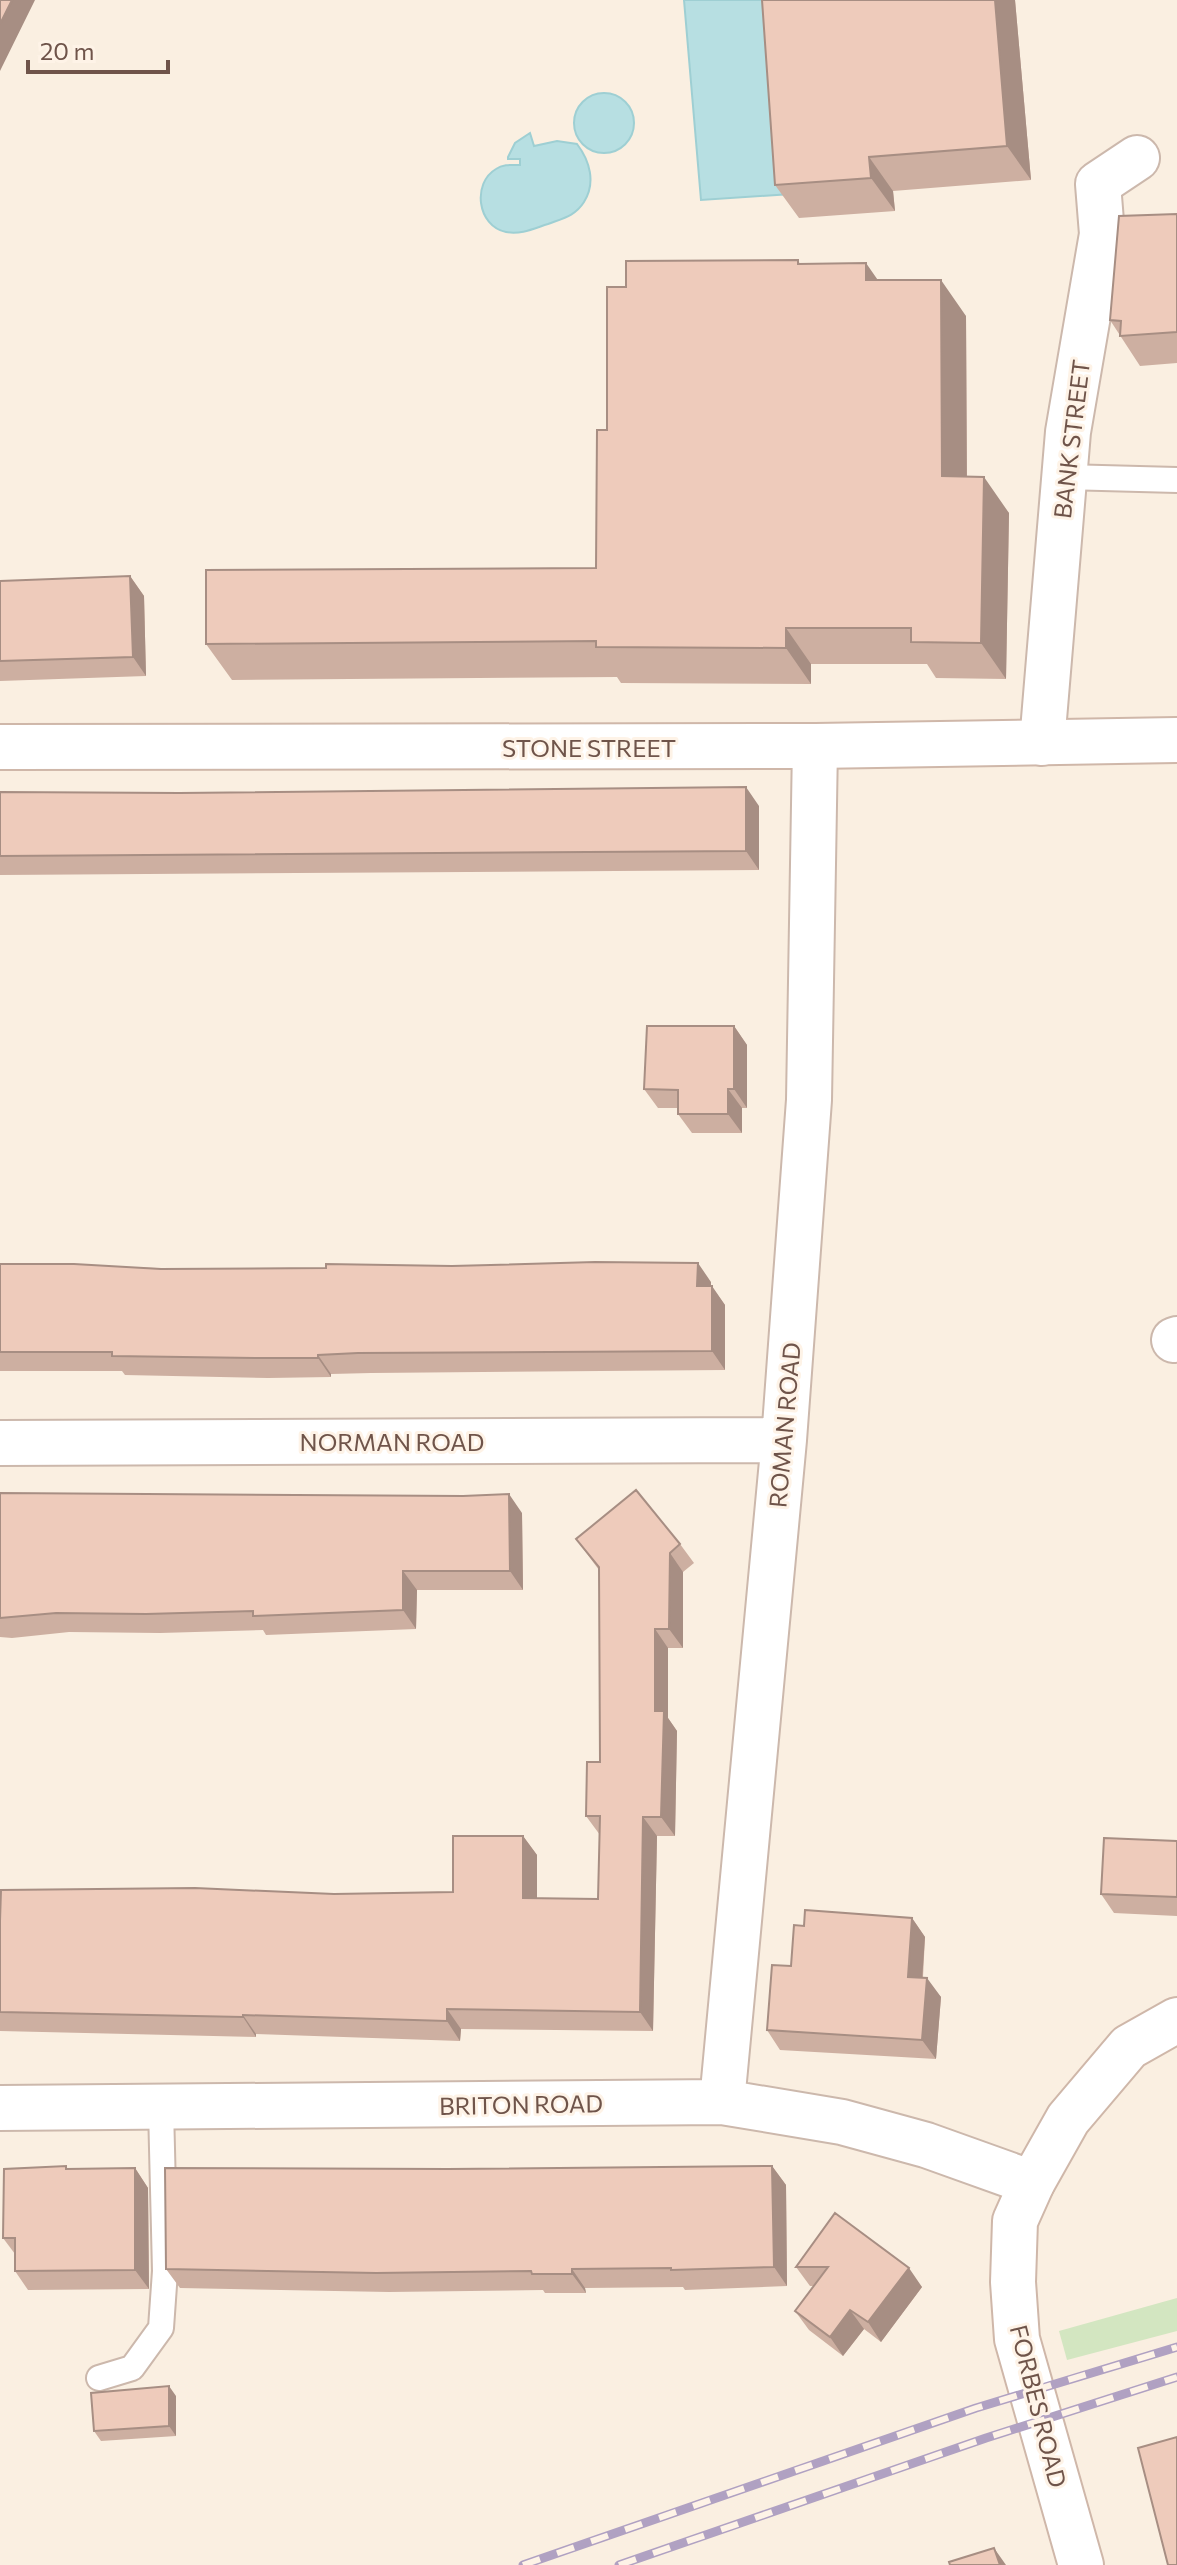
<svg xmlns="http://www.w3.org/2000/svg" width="1177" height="2565" font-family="Commissioner,sans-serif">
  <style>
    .green { fill: #d3e6c1 }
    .water { fill: #b7dfe2; stroke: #9ecfd3; stroke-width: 2 }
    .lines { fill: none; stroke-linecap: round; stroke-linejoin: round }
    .lane-casing { stroke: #ccb8ac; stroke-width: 28 }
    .street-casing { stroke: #ccb8ac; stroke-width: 48 }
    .secondary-casing { stroke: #cfb7a9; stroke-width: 48 }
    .lane { stroke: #fff; stroke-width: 24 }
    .street { stroke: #fff; stroke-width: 44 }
    .secondary { stroke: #fff; stroke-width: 44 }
    .rail-casing { stroke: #b0a1c2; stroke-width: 9 }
    .rail { stroke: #fef3e7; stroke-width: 6; stroke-dasharray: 18; stroke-linecap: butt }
    .wall { fill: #cdafa1 }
    .shaded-wall { fill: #a78e83 }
    .building { fill: #eecbbb; stroke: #a78e83; stroke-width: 2 }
    .labels { text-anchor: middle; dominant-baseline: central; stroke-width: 6; stroke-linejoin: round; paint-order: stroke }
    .street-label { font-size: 24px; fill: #6f544a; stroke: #fef3e7 }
  </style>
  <rect width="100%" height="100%" fill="#faefe1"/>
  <!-- green -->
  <path class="green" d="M 1177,2298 L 1177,2331 L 1067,2360 L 1059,2331 Z"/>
  <!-- water -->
  <path class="water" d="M 684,0 L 775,0 L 791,194 L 701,200 Z
    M574 123a30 30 0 1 1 60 0a30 30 0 1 1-60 0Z
    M 530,133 L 534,146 L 557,141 L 577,144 C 590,161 596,183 584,202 C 575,216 564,218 548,224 C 535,228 521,235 506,232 C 477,226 472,183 496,169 C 503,164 512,165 520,165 L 520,159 L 508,159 L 508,157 L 515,143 Z"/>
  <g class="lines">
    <defs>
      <path id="lane" d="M 1064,477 L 1177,480
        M 99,2378 L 132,2368 L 161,2328 L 165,2271 L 161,2108"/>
      <path id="street" d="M 1042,743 L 1068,432 L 1102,234 L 1098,184 L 1137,158
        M 1174,1340 L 1177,1339
        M 0,1443 L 784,1440
        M 722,2102 L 784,1440 L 809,1100 L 815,746
        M 0,2108 L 722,2102 L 842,2122 L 926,2145 L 1032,2183"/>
      <path id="secondary" d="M 0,747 L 815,746 L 1177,740
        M 1081,2565 L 1017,2339 L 1013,2282 L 1015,2221 L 1032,2183 L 1068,2119 L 1129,2047 L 1177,2020"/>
    </defs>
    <!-- lane casing -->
    <use href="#lane" class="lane-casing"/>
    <!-- street casing -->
    <use href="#street" class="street-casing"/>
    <!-- secondary casing -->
    <use href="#secondary" class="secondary-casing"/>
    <!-- lane -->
    <use href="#lane" class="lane"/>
    <!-- street -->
    <use href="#street" class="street"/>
    <!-- secondary -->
    <use href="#secondary" class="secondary"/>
    <defs>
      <path id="rail" d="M 523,2565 L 976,2408 L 1177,2347
        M 619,2565 L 986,2438 L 1177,2377"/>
    </defs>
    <!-- rail casing -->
    <use href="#rail" class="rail-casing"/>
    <!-- rail -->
    <use href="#rail" class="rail"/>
  </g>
  <!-- wall -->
  <path class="wall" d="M 762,0 L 1015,0 L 1031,180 L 893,191 L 895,211 L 799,218 L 775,185 Z
    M 1177,214 L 1177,363 L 1140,366 L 1110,320 Z
    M 798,260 L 800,264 L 966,316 L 967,476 L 1009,513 L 1006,679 L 936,678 L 927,664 L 811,664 L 811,684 L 621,683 L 617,677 L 232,680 L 206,644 L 596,568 L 607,430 L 626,287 Z
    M 130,576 L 144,596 L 146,676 L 0,681 L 0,581 Z
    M 0,792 L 759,806 L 759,870 L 0,875 Z
    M 734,1026 L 747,1045 L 747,1108 L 742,1108 L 742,1133 L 692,1133 L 678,1114 L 678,1108 L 658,1108 L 644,1089 Z
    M 0,1264 L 711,1282 L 711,1286 L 725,1305 L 725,1370 L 371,1373 L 331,1374 L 331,1377 L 268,1378 L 125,1375 L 122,1371 L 0,1371 Z
    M 0,1493 L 522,1513 L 523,1590 L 417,1590 L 416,1629 L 266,1635 L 263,1630 L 160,1633 L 69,1632 L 12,1638 L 0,1637 Z
    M 576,1539 L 680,1544 L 694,1563 L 683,1572 L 683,1648 L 668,1648 L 668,1718 L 677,1731 L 675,1836 L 657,1836 L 653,2031 L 461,2029 L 460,2041 L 256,2034 L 256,2037 L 0,2031 L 0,1921 L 334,1894 L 453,1892 L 523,1836 L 537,1855 L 537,1899 L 598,1899 L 600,1835 L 586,1816 L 600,1762 L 599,1570 Z
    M 1177,1841 L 1177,1916 L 1114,1913 L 1101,1894 Z
    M 912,1918 L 925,1937 L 923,1977 L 941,1997 L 936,2059 L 780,2050 L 767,2030 L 791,1966 L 804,1926 Z
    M 66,2166 L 68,2169 L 135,2168 L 148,2188 L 149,2289 L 28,2290 L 15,2271 L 15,2254 L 3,2238 Z
    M 772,2166 L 786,2185 L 787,2286 L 685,2290 L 683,2287 L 585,2288 L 586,2293 L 545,2293 L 543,2290 L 389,2292 L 180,2288 L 166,2269 L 448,2169 Z
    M 835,2213 L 922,2287 L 881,2342 L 864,2329 L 843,2356 L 809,2330 L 795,2311 L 814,2286 L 810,2286 L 796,2267 Z
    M 176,2396 L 176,2436 L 101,2441 L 94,2431 Z"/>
  <!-- shaded-wall -->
  <path class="shaded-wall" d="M 12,0 L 35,0 L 0,71 L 0,24 Z
    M 995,0 L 1015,0 L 1031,180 L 1007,146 Z
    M 869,157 L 893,191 L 895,211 L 871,178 Z
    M 866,263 L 891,299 L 866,280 Z
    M 941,280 L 966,316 L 967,512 L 942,476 Z
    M 984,477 L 1009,513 L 1006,679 L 981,643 Z
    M 130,576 L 144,596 L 146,676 L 133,657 Z
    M 786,628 L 811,664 L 811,684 L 786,648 Z
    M 746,787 L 759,806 L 759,870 L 746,851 Z
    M 734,1026 L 747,1045 L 747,1108 L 734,1089 Z
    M 728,1089 L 742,1108 L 742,1133 L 728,1114 Z
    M 698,1263 L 711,1282 L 711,1305 L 697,1286 Z
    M 712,1286 L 725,1305 L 725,1370 L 712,1351 Z
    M 318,1355 L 331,1374 L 331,1377 L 318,1358 Z
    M 509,1494 L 522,1513 L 523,1590 L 510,1571 Z
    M 670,1553 L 683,1572 L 683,1648 L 669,1629 Z
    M 403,1571 L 417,1590 L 416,1629 L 403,1610 Z
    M 655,1629 L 668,1648 L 668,1718 L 677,1731 L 675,1836 L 661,1817 L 655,1711 Z
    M 643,1817 L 657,1836 L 653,2031 L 640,2012 Z
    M 523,1836 L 537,1855 L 537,1918 L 523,1898 Z
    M 912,1918 L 925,1937 L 921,1996 L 908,1977 Z
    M 927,1978 L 941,1997 L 936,2059 L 922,2040 Z
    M 447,2009 L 461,2029 L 460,2041 L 447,2021 Z
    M 243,2015 L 256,2034 L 256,2037 L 243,2017 Z
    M 772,2166 L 786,2185 L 787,2286 L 774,2267 Z
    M 135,2168 L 148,2188 L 149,2289 L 135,2270 Z
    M 909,2268 L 922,2287 L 881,2342 L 868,2322 Z
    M 572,2269 L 585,2288 L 586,2293 L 572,2274 Z
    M 850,2310 L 864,2329 L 843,2356 L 830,2337 Z
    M 169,2386 L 176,2396 L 176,2436 L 169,2426 Z
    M 994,2548 L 1006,2565 L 1000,2565 Z"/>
  <!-- building -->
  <path class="building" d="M 0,0 L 12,0 L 0,24 Z
    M 762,0 L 995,0 L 1007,146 L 869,157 L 871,178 L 775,185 Z
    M 1177,214 L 1177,332 L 1120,336 L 1121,321 L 1110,320 L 1119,216 Z
    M 798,260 L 798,264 L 866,263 L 866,280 L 941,280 L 942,476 L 984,477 L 981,643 L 911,642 L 911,628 L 786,628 L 786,648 L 596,647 L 596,641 L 206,644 L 206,570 L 596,568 L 597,430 L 607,430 L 607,287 L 626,287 L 626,261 Z
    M 130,576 L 133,657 L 0,661 L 0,581 Z
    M 746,787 L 746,851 L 0,856 L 0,792 L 179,793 Z
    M 647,1026 L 734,1026 L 734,1089 L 728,1089 L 728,1114 L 678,1114 L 678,1090 L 644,1089 Z
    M 595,1262 L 698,1263 L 697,1286 L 712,1286 L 712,1351 L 358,1353 L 318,1355 L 318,1358 L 255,1358 L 112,1356 L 112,1352 L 0,1352 L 0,1264 L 74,1264 L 161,1269 L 326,1268 L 326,1264 L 452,1266 Z
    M 636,1490 L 680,1544 L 670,1553 L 669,1629 L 655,1629 L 655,1711 L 664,1711 L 661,1817 L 643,1817 L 640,2012 L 447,2009 L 447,2021 L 243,2015 L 243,2017 L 0,2012 L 0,1921 L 1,1890 L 195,1888 L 334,1894 L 453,1892 L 453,1836 L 523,1836 L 523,1898 L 598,1899 L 600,1816 L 586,1816 L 587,1762 L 600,1762 L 599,1567 L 576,1539 Z
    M 0,1493 L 463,1496 L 509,1494 L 510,1571 L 403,1571 L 403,1610 L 253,1616 L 253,1611 L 146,1614 L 56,1613 L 0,1618 Z
    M 1104,1838 L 1177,1841 L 1177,1897 L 1101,1894 Z
    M 805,1910 L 912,1918 L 908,1977 L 927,1978 L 922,2040 L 767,2030 L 772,1965 L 791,1966 L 794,1925 L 804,1926 Z
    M 66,2166 L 66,2169 L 135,2168 L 135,2270 L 15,2271 L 15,2238 L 3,2238 L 4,2169 Z
    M 772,2166 L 774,2267 L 671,2270 L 671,2268 L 572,2269 L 572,2274 L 532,2274 L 531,2271 L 376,2273 L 166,2269 L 165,2168 L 448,2169 Z
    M 835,2213 L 909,2268 L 868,2322 L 850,2310 L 830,2337 L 795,2311 L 828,2267 L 796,2267 Z
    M 169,2386 L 169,2426 L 94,2431 L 91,2393 Z
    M 1177,2437 L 1177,2565 L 1168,2565 L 1138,2448 Z
    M 994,2548 L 1000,2565 L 950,2565 L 949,2562 Z"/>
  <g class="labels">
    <!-- street labels -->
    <g class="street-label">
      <text transform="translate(1071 439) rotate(-83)">BANK STREET</text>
      <text x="589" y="747">STONE STREET</text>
      <text transform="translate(784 1425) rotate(-85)">ROMAN ROAD</text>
      <text x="392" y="1441">NORMAN ROAD</text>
      <text transform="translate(521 2104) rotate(-1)">BRITON ROAD</text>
      <text transform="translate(1039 2406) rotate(76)">FORBES ROAD</text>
    </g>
  </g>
  <!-- scale -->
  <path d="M28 60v12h140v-12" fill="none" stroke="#6f544a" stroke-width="4"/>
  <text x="40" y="60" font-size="24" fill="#6f544a" stroke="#fef3e7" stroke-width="6" paint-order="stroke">20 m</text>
</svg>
